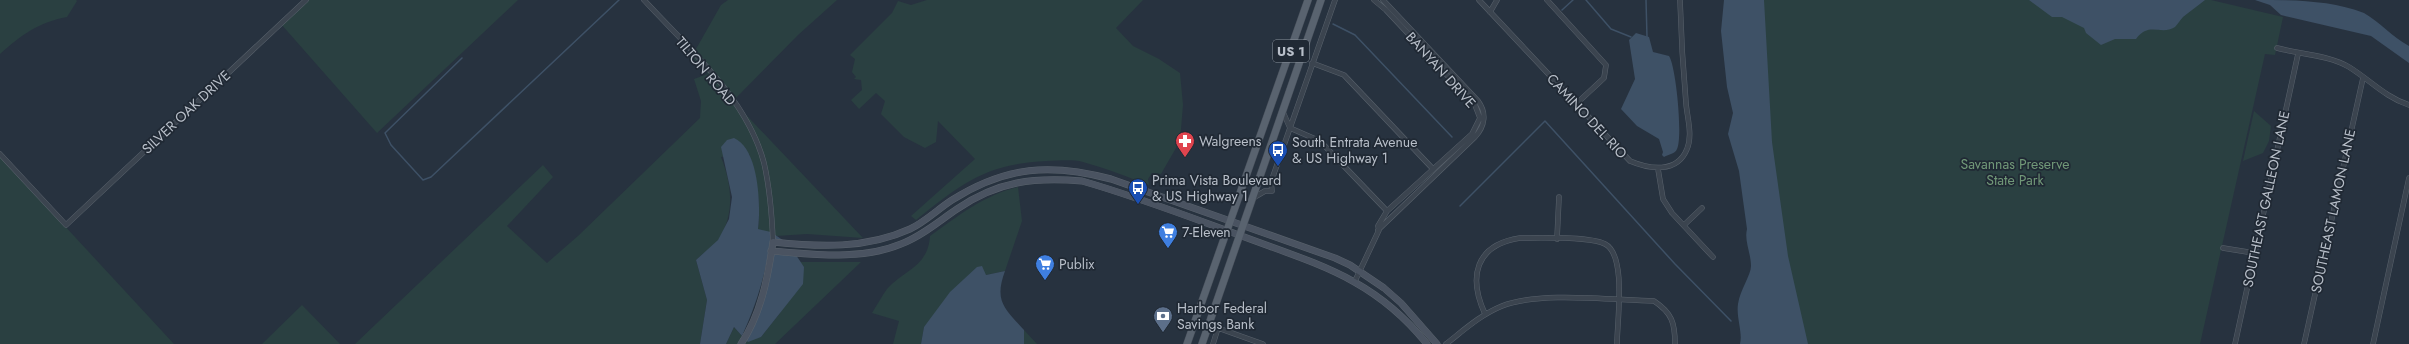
<svg xmlns="http://www.w3.org/2000/svg" width="2409" height="344" font-family="Jost,sans-serif">
  <style>
    .green { fill: #2a4041 }
    .water { fill: #3e5166 }
    .lines { fill: none; stroke-linecap: round; stroke-linejoin: round }
    .stream { stroke: #3e5166; stroke-width: 1.5 }
    .street-casing { stroke: #59626c; stroke-width: 5.5 }
    .secondary-casing { stroke: #59626c; stroke-width: 7 }
    .primary-casing { stroke: #454d58; stroke-width: 8 }
    .street { stroke: #3b444f; stroke-width: 4.5 }
    .secondary { stroke: #4a5361; stroke-width: 6 }
    .primary { stroke: #59636f; stroke-width: 7 }
    .labels { text-anchor: middle; dominant-baseline: central; stroke-width: 3.5; stroke-linejoin: round; paint-order: stroke }
    .shield { fill: #202934; stroke: #8a929c; stroke-width: 1 }
    .shield-label { font-size: 13px; font-weight: bold; fill: #b8bfc9 }
    .street-label { font-size: 14px; fill: #b8bfc9; stroke: #202934 }
    .poi-label { font-size: 14px; fill: #b8bfc9; stroke: #202934; text-anchor: start }
    .park-label { font-size: 14px; fill: #719878; stroke: #202934 }
  </style>
  <rect width="100%" height="100%" fill="#27323f"/>
  <!-- green -->
  <path class="green" d="M 0,0 L 76,0 L 77,1 L 67,17 C 39,22 21,35 0,54 Z
    M 306,0 L 518,0 L 377,133 L 281,24 Z
    M 728,0 L 837,0 L 798,35 L 733,101 L 863,238 L 807,234 L 776,236 L 758,229 C 761,203 757,179 749,154 L 721,157 C 732,185 735,213 719,239 C 713,248 703,253 696,260 L 707,300 L 700,344 L 355,344 L 543,165 L 553,177 L 507,226 L 547,263 L 578,236 L 700,118 L 701,101 L 694,79 L 708,74 L 690,55 L 696,49 L 721,5 Z
    M 927,0 L 1143,0 L 1116,28 L 1133,46 L 1159,59 L 1180,73 L 1183,105 L 1180,141 L 1161,174 L 1152,173 L 1148,179 L 1149,185 C 1128,177 1105,168 1083,162 C 1071,159 1058,161 1046,161 C 985,164 961,184 916,220 L 911,216 L 975,159 L 938,121 L 936,142 L 925,148 L 904,137 L 881,114 L 885,101 L 876,93 L 859,109 L 851,100 L 862,90 L 861,80 L 854,79 L 856,77 L 852,72 L 855,59 L 850,55 L 892,13 L 898,1 L 911,5 Z
    M 1747,0 L 2211,0 L 2283,17 L 2275,55 L 2265,54 L 2200,344 L 1787,344 Z
    M 2254,111 L 2271,126 L 2269,141 L 2263,153 L 2243,161 Z
    M 0,156 L 174,344 L 0,344 Z
    M 1018,187 L 1022,221 L 1005,271 L 986,275 L 924,327 L 921,344 L 893,344 L 899,321 L 872,313 C 877,305 882,296 887,289 C 905,269 928,267 930,236 C 958,216 984,195 1018,187 Z
    M 800,262 L 861,262 L 775,344 L 744,344 L 746,340 L 761,337 L 780,313 L 804,267 Z
    M 302,305 L 340,344 L 262,344 Z
    M 734,327 L 742,336 L 738,344 L 726,344 Z
    M 1024,330 L 1037,344 L 1024,344 Z"/>
  <!-- water -->
  <path class="water" d="M 1724,0 L 1764,0 L 1772,142 L 1788,256 L 1808,344 L 1740,344 C 1743,333 1736,317 1738,304 C 1740,290 1751,275 1751,266 C 1751,253 1744,241 1747,229 L 1739,171 L 1728,134 L 1733,113 L 1727,87 L 1721,31 Z
    M 2029,0 L 2205,0 C 2198,6 2190,11 2183,17 C 2180,20 2178,24 2175,27 C 2161,36 2149,21 2136,39 L 2115,39 L 2101,45 L 2086,33 L 2084,28 L 2062,17 L 2052,17 Z
    M 2255,0 C 2291,0 2331,0 2364,13 C 2380,22 2392,37 2409,46 L 2409,63 L 2371,36 L 2281,15 L 2270,5 Z
    M 1636,33 L 1649,37 L 1653,52 L 1669,56 C 1676,66 1683,138 1677,149 C 1675,154 1669,154 1664,157 L 1662,155 L 1663,152 L 1659,139 L 1637,126 L 1621,109 L 1635,79 L 1629,40 Z
    M 734,138 C 759,149 761,205 758,229 L 771,232 L 784,241 L 771,239 C 765,276 757,303 742,336 L 734,327 L 726,344 L 700,344 L 707,300 L 696,260 L 718,240 L 729,219 L 732,197 L 721,147 L 727,140 Z
    M 774,254 L 796,255 L 804,267 L 803,284 L 761,337 L 748,342 L 746,340 Z
    M 982,266 L 986,275 L 1005,271 C 994,301 1004,308 1024,330 L 1024,344 L 921,344 L 924,327 L 950,292 L 977,267 Z"/>
  <g class="lines">
    <!-- stream -->
    <path class="stream" d="M 1586,0 L 1611,29 L 1631,37
      M 1646,0 L 1647,37
      M 1562,10 L 1573,0
      M 1333,24 L 1355,35 L 1452,137
      M 462,58 L 385,133 L 391,145 L 423,180 L 431,177 L 619,0
      M 1460,206 L 1545,121 L 1675,264 L 1731,321"/>
    <defs>
      <path id="street" d="M 644,0 C 688,48 747,98 764,163 C 770,189 772,216 773,242
        M 1479,0 L 1630,161 C 1649,169 1677,174 1687,149 C 1693,135 1687,117 1686,103 C 1683,69 1681,35 1680,0
        M 1547,0 L 1606,65 L 1604,78 L 1576,104
        M 1490,12 L 1497,0
        M 2277,48 C 2299,54 2329,55 2349,67 C 2370,80 2385,97 2409,105
        M 1312,63 L 1344,75 L 1433,169
        M 1283,112 L 1290,128
        M 1290,128 L 1320,141 L 1387,211
        M 0,154 L 66,225 L 306,0
        M 1658,169 L 1663,199 L 1672,213 L 1713,257
        M 1253,198 L 1265,191 L 1272,191 L 1271,182 L 1335,0
        M 1684,225 L 1702,208
        M 1378,230 L 1475,137 C 1485,126 1487,113 1478,101 L 1383,0
        M 1557,239 L 1559,197
        M 2223,248 L 2254,253
        M 1355,281 L 1379,230 L 1378,226 L 1387,211 L 1472,134 L 1480,118 L 1475,105 L 1386,10 L 1374,0
        M 1485,314 C 1468,277 1475,245 1520,238 C 1539,238 1589,236 1605,244 C 1627,255 1617,322 1617,344
        M 1213,344 L 1218,328 L 1263,344
        M 1446,344 C 1464,330 1480,315 1502,306 C 1539,291 1612,300 1654,301 C 1672,313 1675,323 1675,344
        M 2235,344 L 2298,54
        M 2304,344 L 2363,78
        M 2373,344 L 2409,178"/>
      <path id="secondary" d="M 771,251 C 814,254 860,261 901,244 C 922,236 939,221 957,209 C 998,181 1034,177 1082,181 C 1135,196 1187,216 1239,235 C 1316,264 1373,277 1427,344
        M 741,344 C 761,314 768,277 773,242 C 819,247 866,249 910,229 C 925,222 938,209 952,200 C 1006,166 1051,163 1111,179 L 1335,258 L 1350,265 L 1384,288 L 1401,303 L 1437,344"/>
      <path id="primary" d="M 1187,344 L 1308,0
        M 1202,344 L 1321,0"/>
    </defs>
    <!-- street casing -->
    <use href="#street" class="street-casing"/>
    <!-- secondary casing -->
    <use href="#secondary" class="secondary-casing"/>
    <!-- primary casing -->
    <use href="#primary" class="primary-casing"/>
    <!-- street -->
    <use href="#street" class="street"/>
    <!-- secondary -->
    <use href="#secondary" class="secondary"/>
    <!-- primary -->
    <use href="#primary" class="primary"/>
  </g>
  <!-- icons -->
  <defs>
    <symbol id="pharmacy-pin" viewBox="-11 -11 22 30"><path d="M0 17L-7.5 6A9.5 9.5 0 1 1 7.5 6Z" fill="#e0444e" stroke="#202934"/><path d="M-2-6h4v4h4v4h-4v4h-4v-4h-4v-4h4Z" fill="#fff"/></symbol>
    <symbol id="bus-pin" viewBox="-11 -11 22 30"><path d="M0 17L-7.5 6A9.5 9.5 0 1 1 7.5 6Z" fill="#1a4fb4" stroke="#202934"/><path d="M-5-6H5V4H4V6H2V4H-2V6H-4V4H-5ZM-3.5-4V0h7V-4ZM-3.5 1.2v1.5H-2V1.2ZM2 1.2v1.5H3.5V1.2Z" fill="#fff"/></symbol>
    <symbol id="supermarket-pin" viewBox="-11 -11 22 30"><path d="M0 17L-7.5 6A9.5 9.5 0 1 1 7.5 6Z" fill="#3f7fe0" stroke="#202934"/><path d="M-6-5.5h2.5l.6 2H6L4.5 2H-2.5L-4.4-4H-6ZM-1.5 3.2a1.3 1.3 0 1 0 .1 0ZM3 3.2a1.3 1.3 0 1 0 .1 0Z" fill="#fff"/></symbol>
    <symbol id="bank-pin" viewBox="-11 -11 22 30"><path d="M0 17L-7.5 6A9.5 9.5 0 1 1 7.5 6Z" fill="#5c6f8a" stroke="#202934"/><path d="M-6-4H6V4H-6ZM0-2.3a2.3 2.3 0 1 0 0 4.6a2.3 2.3 0 1 0 0-4.6Z" fill="#fff"/></symbol>
  </defs>
  <g fill-rule="evenodd">
    <use href="#pharmacy-pin" x="1174" y="130" width="22" height="30"/>
    <use href="#bus-pin" x="1267" y="139" width="22" height="30"/>
    <use href="#bus-pin" x="1127" y="177" width="22" height="30"/>
    <use href="#supermarket-pin" x="1157" y="221" width="22" height="30"/>
    <use href="#supermarket-pin" x="1034" y="253" width="22" height="30"/>
    <use href="#bank-pin" x="1152" y="305" width="22" height="30"/>
  </g>
  <g class="labels">
    <!-- shield labels -->
    <rect class="shield" x="1273" y="40" width="36" height="22" rx="3"/>
    <g class="shield-label">
      <text x="1291" y="51">US 1</text>
    </g>
    <!-- street labels -->
    <g class="street-label">
      <text transform="translate(1441 70) rotate(48)">BANYAN DRIVE</text>
      <text transform="translate(706 71) rotate(50)">TILTON ROAD</text>
      <text transform="translate(186 112) rotate(-43)">SILVER OAK DRIVE</text>
      <text transform="translate(1587 116) rotate(47)">CAMINO DEL RIO</text>
      <text transform="translate(2266 199) rotate(-78)">SOUTHEAST GALLEON LANE</text>
      <text transform="translate(2333 211) rotate(-78)">SOUTHEAST LAMON LANE</text>
    </g>
    <!-- poi labels -->
    <g class="poi-label">
      <text x="1199" y="141">Walgreens</text>
      <text x="1292" y="142">South Entrata Avenue<tspan x="1292" dy="16">&amp; US Highway 1</tspan></text>
      <text x="1152" y="180">Prima Vista Boulevard<tspan x="1152" dy="16">&amp; US Highway 1</tspan></text>
      <text x="1182" y="232">7-Eleven</text>
      <text x="1059" y="264">Publix</text>
      <text x="1177" y="308">Harbor Federal<tspan x="1177" dy="16">Savings Bank</tspan></text>
    </g>
    <!-- park labels -->
    <g class="park-label">
      <text x="2015" y="164">Savannas Preserve<tspan x="2015" dy="16">State Park</tspan></text>
    </g>
  </g>
</svg>
